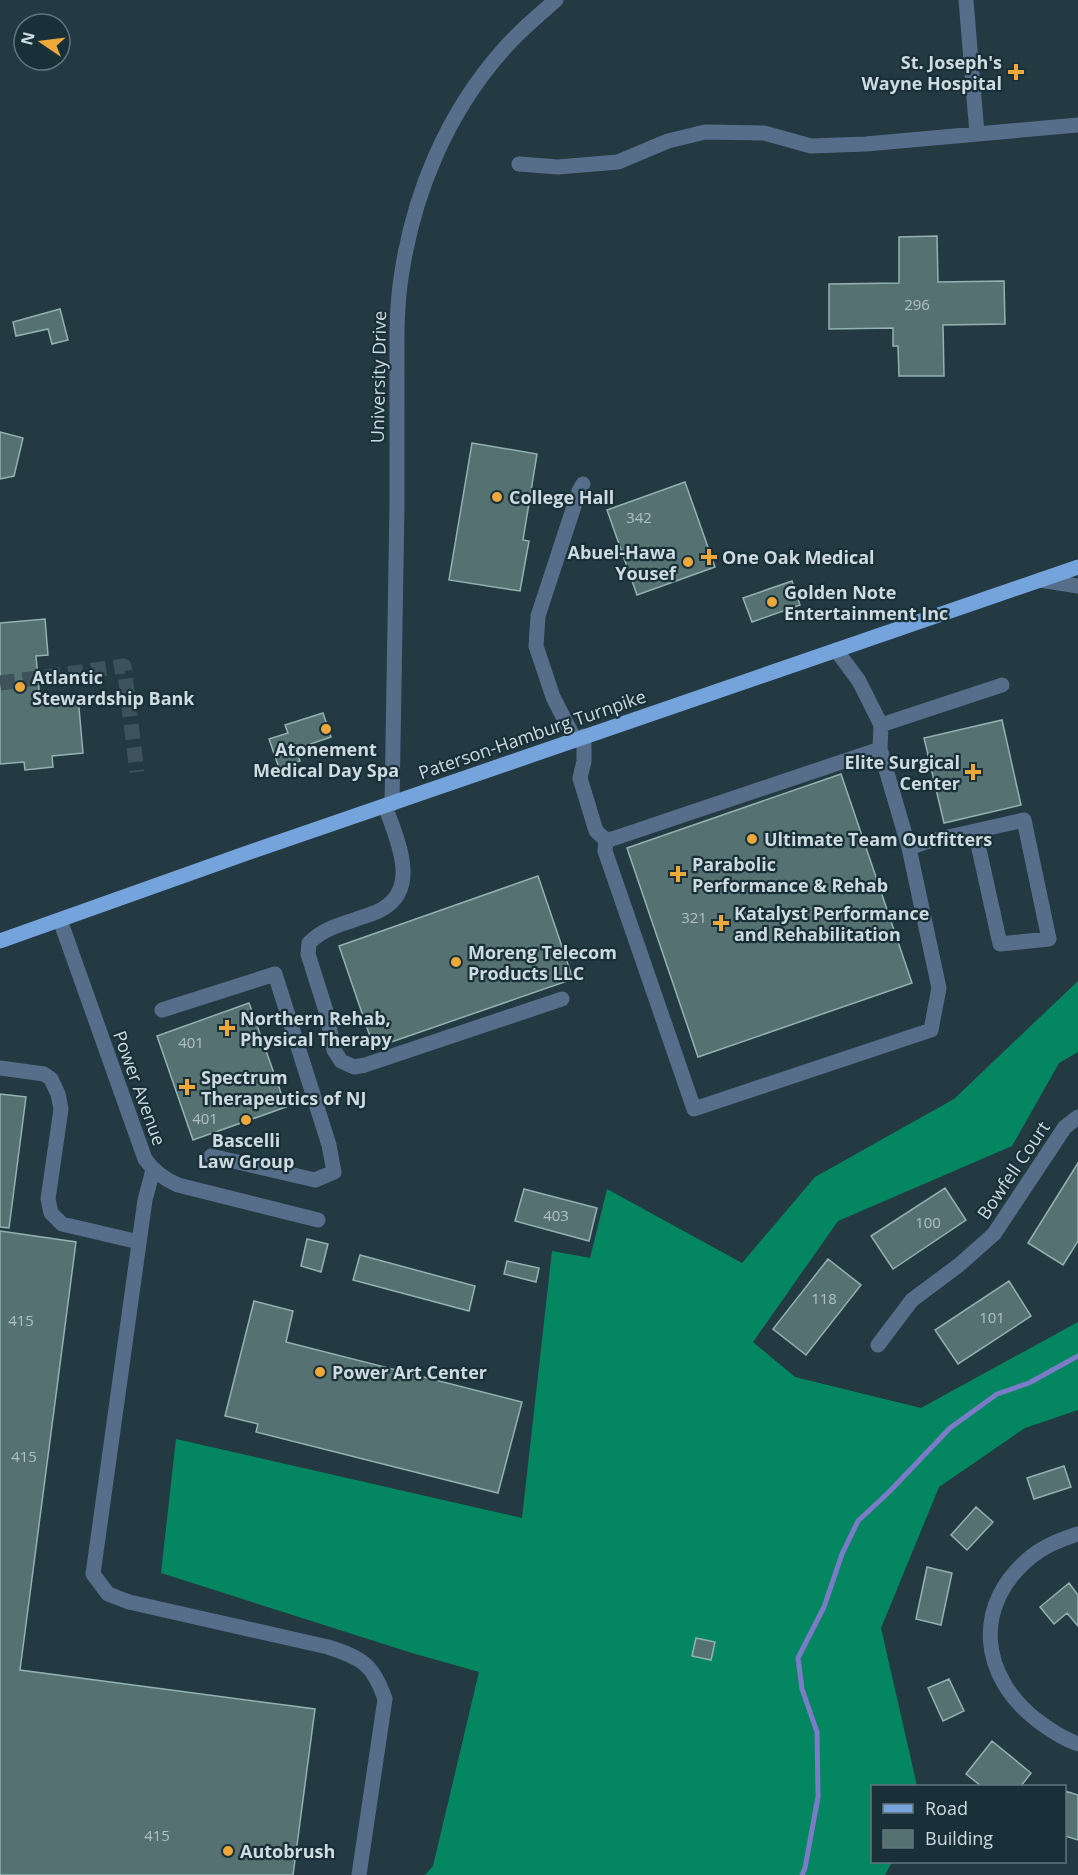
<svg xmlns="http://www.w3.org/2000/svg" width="1078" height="1875" font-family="'Open Sans',sans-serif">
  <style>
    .forest { fill: #048761 }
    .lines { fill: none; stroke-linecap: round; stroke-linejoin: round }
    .stream { stroke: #7c7bc8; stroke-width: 5 }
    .building { fill: #557171; stroke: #93b2b1; stroke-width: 1.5 }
    .minor-tunnel { stroke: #3d525b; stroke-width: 15; stroke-dasharray: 15 8; stroke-linecap: butt }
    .minor { stroke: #576e8a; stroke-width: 15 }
    .major { stroke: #75a4dd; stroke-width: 15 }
    .poi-dot { fill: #eca93a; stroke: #193039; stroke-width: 2 }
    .labels { text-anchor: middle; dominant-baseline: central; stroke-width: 4.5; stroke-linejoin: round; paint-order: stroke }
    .number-label { font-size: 15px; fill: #b0c1c5 }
    .poi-label { font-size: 18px; font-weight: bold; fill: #cedce1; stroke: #193039; text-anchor: start }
    .street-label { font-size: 18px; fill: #cedce1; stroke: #193039 }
  </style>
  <rect width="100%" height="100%" fill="#233a43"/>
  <!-- forest -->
  <path class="forest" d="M 1078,981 L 1078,1052 L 1059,1063 L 1012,1146 L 838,1221 L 753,1342 L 795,1377 L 921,1408 L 1078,1322 L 1078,1410 L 1025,1428 L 939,1487 L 881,1628 L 917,1786 L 872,1786 L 872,1862 L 892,1862 L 885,1875 L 425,1875 L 433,1866 L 479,1672 L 412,1653 L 161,1573 L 176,1439 L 522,1518 L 552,1251 L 590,1258 L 607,1189 L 742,1263 L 815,1177 L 954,1099 Z"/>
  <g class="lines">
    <!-- stream -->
    <path class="stream" d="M 802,1875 L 805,1868 L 818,1797 L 817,1732 L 802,1689 L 798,1658 L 824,1607 L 842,1554 L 858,1521 L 890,1491 L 950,1428 L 997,1394 L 1029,1383 L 1078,1356"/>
  </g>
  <!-- building -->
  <path class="building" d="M 937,236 L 938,282 L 1004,281 L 1005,324 L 943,325 L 944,376 L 899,376 L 898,346 L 893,346 L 893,328 L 829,329 L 829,284 L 899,283 L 899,237 Z
    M 60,309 L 68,340 L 52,344 L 48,329 L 16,336 L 13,322 Z
    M 0,432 L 23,438 L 14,476 L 0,479 Z
    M 472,443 L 537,454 L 523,540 L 529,541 L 520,591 L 449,580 Z
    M 685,482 L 715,567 L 637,595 L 607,510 Z
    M 792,581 L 800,605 L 752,622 L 743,598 Z
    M 45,619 L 48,655 L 36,656 L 40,701 L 78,697 L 83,753 L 52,756 L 53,767 L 25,770 L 24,762 L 0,764 L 0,623 Z
    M 323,713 L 331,737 L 296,749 L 300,761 L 279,768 L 269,739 L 288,733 L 285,725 Z
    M 1002,720 L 1021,805 L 944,823 L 924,738 Z
    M 841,774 L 912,983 L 698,1057 L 627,848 Z
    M 538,876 L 573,979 L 374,1048 L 339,946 Z
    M 249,1003 L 286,1107 L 193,1140 L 157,1036 Z
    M 0,1094 L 26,1097 L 9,1228 L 0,1227 Z
    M 1078,1163 L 1078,1241 L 1063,1265 L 1028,1243 Z
    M 945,1188 L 966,1220 L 893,1269 L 871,1236 Z
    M 524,1189 L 597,1208 L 589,1241 L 515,1221 Z
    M 0,1231 L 76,1242 L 20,1670 L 315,1709 L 293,1875 L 0,1875 Z
    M 307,1239 L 328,1244 L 321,1272 L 301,1266 Z
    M 360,1255 L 475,1286 L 469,1311 L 353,1280 Z
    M 828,1259 L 861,1285 L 806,1355 L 773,1329 Z
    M 507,1261 L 539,1268 L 536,1282 L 504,1274 Z
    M 1009,1281 L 1031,1316 L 958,1364 L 935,1330 Z
    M 254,1301 L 293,1311 L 286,1342 L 522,1402 L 498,1493 L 256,1432 L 258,1424 L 225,1416 Z
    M 1064,1466 L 1071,1487 L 1034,1499 L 1027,1478 Z
    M 976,1507 L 993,1522 L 967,1550 L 951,1535 Z
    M 927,1567 L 952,1573 L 941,1625 L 916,1619 Z
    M 1069,1583 L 1078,1595 L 1078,1626 L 1067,1613 L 1054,1624 L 1040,1607 Z
    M 696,1638 L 715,1642 L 711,1660 L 692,1656 Z
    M 949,1679 L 964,1711 L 943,1721 L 928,1688 Z
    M 992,1741 L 1031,1773 L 1021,1786 L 981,1786 L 966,1774 Z
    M 1065,1791 L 1078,1795 L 1078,1840 L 1065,1836 Z"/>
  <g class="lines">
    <!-- minor-tunnel -->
    <path class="minor-tunnel" d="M 0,683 L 124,666 L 137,772"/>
    <!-- minor -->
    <path class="minor" d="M 966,0 L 977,134
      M 519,164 L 558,167 L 618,162 L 668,141 L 705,132 L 764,133 L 811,146 L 866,144 L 1078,125
      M 1040,580 L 1078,586
      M 881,725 L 1002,685
      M 584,736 L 584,761 L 580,778 L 596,831 L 606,840 L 612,839 L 880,749 L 881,725 L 859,681 L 836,650
      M 575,740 L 553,697 L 536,646 L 538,616 L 579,491 L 583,484
      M 392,804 C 394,704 396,604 397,505 C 397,462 397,420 397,378 C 397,344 396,311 401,278 C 413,194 447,113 503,50 C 519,31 538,16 556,0
      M 385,806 C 396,837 420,886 384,908 C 376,914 363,916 354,920 C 336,926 322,930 309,943 L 308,954 L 326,1011 L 334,1050 L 341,1061 L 354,1067 L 365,1065 L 562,999
      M 606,840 L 605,851 L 694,1109 L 931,1030 L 939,988 L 909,848 L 880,749
      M 909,848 L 926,842 L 1024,820 L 1049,939 L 1000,944 L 975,831
      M 60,920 L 145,1159 C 154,1172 164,1179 178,1185 L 318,1220
      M 162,1010 L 275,974 L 329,1145 L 334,1172 L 315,1180 L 211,1156
      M 0,1068 L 44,1074 L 51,1079 L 58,1094 L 61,1109 L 48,1199 L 51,1213 L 62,1224 L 139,1242
      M 153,1170 L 145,1200 L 93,1574 L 108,1594 L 129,1602 L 328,1647 C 362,1658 373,1664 385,1699 L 359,1875
      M 878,1345 L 912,1300 L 959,1265 L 994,1234 L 1065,1127 L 1078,1117
      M 1078,1534 C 1062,1539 1046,1545 1032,1556 C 972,1604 979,1676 1038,1721 C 1050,1730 1064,1739 1078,1744"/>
    <!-- major -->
    <path class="major" d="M 0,941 L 250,852 L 1078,567"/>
  </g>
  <!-- markers -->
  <g class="poi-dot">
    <path d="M1013 63h6v6h6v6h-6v6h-6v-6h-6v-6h6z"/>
    <circle cx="497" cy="497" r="6"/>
    <path d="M706 548h6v6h6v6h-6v6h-6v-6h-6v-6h6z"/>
    <circle cx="688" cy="562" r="6"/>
    <circle cx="772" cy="602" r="6"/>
    <circle cx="20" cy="687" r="6"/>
    <circle cx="326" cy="729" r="6"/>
    <path d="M970 763h6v6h6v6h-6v6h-6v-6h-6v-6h6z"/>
    <circle cx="752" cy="839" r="6"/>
    <path d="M675 865h6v6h6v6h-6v6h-6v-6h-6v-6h6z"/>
    <path d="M718 914h6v6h6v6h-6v6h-6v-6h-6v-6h6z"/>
    <circle cx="456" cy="962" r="6"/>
    <path d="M224 1019h6v6h6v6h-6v6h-6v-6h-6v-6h6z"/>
    <path d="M184 1078h6v6h6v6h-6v6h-6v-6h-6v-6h6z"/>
    <circle cx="246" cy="1120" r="6"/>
    <circle cx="320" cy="1372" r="6"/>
    <circle cx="228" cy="1851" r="6"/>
  </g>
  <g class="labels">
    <!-- number labels -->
    <g class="number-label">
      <text x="917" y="304">296</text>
      <text x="639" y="517">342</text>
      <text x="694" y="917">321</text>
      <text x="191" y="1042">401</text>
      <text x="205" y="1118">401</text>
      <text x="556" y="1215">403</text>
      <text x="928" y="1222">100</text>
      <text x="824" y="1298">118</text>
      <text x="992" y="1317">101</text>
      <text x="21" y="1320">415</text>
      <text x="24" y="1456">415</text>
      <text x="157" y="1835">415</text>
    </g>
    <!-- poi labels -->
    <g class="poi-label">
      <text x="1002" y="62" text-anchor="end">St. Joseph's<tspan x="1002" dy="21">Wayne Hospital</tspan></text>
      <text x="509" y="497">College Hall</text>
      <text x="676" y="552" text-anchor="end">Abuel-Hawa<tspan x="676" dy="21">Yousef</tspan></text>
      <text x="722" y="557">One Oak Medical</text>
      <text x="784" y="592">Golden Note<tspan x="784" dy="21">Entertainment Inc</tspan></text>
      <text x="32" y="677">Atlantic<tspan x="32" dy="21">Stewardship Bank</tspan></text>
      <text x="326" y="749" text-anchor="middle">Atonement<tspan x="326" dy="21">Medical Day Spa</tspan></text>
      <text x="960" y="762" text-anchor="end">Elite Surgical<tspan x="960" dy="21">Center</tspan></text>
      <text x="764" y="839">Ultimate Team Outfitters</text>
      <text x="692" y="864">Parabolic<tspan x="692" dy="21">Performance &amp; Rehab</tspan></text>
      <text x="734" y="913">Katalyst Performance<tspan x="734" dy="21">and Rehabilitation</tspan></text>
      <text x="468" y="952">Moreng Telecom<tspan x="468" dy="21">Products LLC</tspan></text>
      <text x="240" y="1018">Northern Rehab,<tspan x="240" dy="21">Physical Therapy</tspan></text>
      <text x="201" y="1077">Spectrum<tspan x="201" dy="21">Therapeutics of NJ</tspan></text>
      <text x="246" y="1140" text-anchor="middle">Bascelli<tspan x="246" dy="21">Law Group</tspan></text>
      <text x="332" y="1372">Power Art Center</text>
      <text x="240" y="1851">Autobrush</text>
    </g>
    <!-- street labels -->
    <g class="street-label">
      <text transform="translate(378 377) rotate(-89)">University Drive</text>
      <text transform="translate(532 734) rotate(-19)">Paterson-Hamburg Turnpike</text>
      <text transform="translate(140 1088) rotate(70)">Power Avenue</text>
      <text transform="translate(1013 1170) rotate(-56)">Bowfell Court</text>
    </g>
  </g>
  <!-- legend -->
  <rect x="871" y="1785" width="195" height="78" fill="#193039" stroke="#61757c" stroke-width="1.5"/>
  <rect x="883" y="1804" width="30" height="9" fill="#75a4dd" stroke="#61757c" stroke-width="1.5"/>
  <text x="925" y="1815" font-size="18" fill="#cedce1">Road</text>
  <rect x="883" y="1830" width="30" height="18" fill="#557171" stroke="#61757c" stroke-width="1.5"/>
  <text x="925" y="1845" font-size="18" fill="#cedce1">Building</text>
  <!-- north arrow -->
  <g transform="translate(42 42) rotate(284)"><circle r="28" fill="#193039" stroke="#61757c" stroke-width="1.5"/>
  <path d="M0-4.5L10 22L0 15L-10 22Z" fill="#eca93a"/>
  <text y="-9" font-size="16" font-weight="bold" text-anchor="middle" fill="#cedce1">N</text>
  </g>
</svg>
